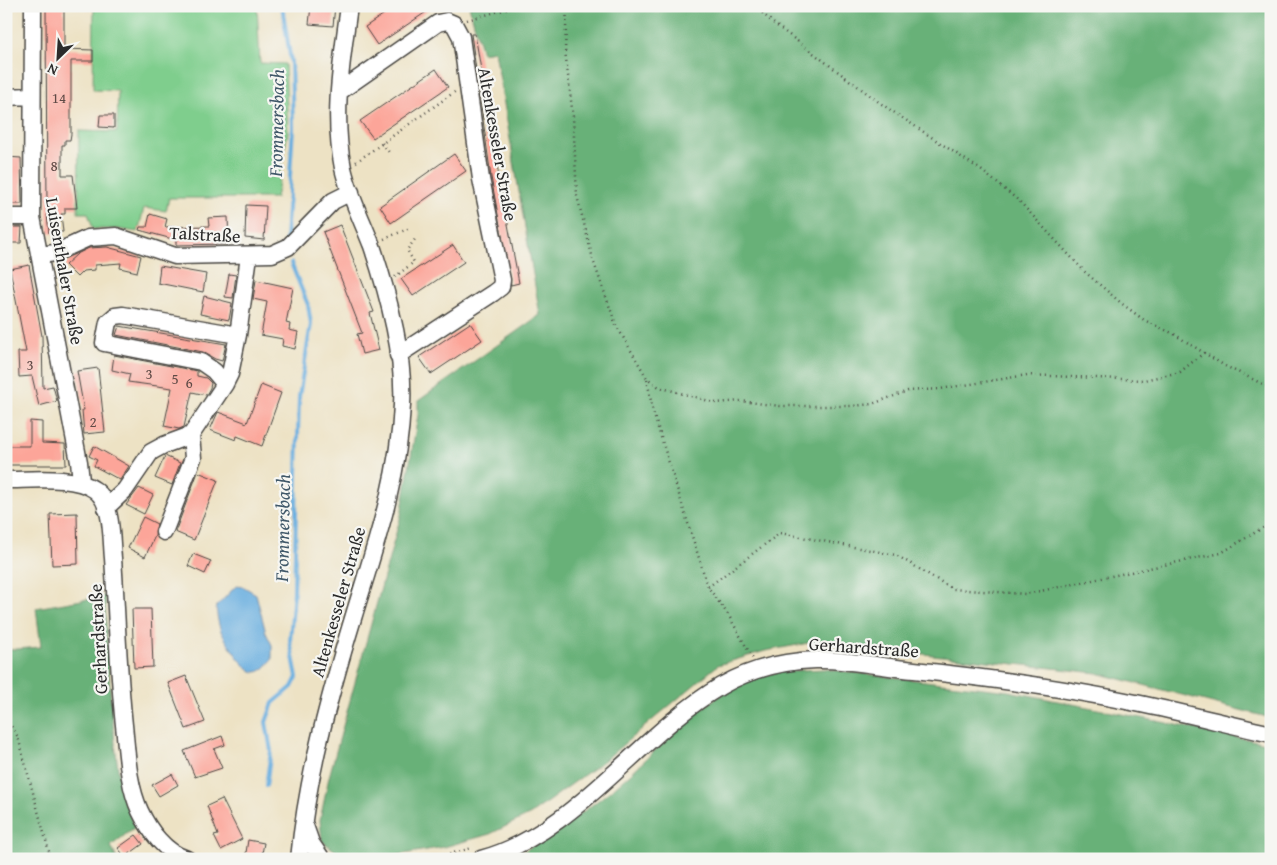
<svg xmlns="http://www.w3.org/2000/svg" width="1277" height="865" font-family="'Gentium Book Plus',serif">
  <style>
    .green { fill: #7fce8d; stroke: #557c5c }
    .forest { fill: #67b178; stroke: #496e52 }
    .water { fill: #69aedf; stroke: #4a6c85 }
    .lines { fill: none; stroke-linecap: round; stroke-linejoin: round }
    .stream { stroke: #69aedf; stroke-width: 4 }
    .building { fill: #fca599 }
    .minor-casing { stroke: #484642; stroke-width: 19 }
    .path { stroke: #484642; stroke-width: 2.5; stroke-dasharray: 1 4; stroke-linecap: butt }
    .minor { stroke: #fff; stroke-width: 16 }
    .labels { text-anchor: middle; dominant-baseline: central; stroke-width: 4.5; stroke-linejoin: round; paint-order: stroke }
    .number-label { font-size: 15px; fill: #5f4a46 }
    .street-label { font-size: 18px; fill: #2b2b2b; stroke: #f6f6f2 }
    .water-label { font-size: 19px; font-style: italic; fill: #41596a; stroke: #f6f6f2 }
  </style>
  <rect width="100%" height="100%" fill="#f6f6f2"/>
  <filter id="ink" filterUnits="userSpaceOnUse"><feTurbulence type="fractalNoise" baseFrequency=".02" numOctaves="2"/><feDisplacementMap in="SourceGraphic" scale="10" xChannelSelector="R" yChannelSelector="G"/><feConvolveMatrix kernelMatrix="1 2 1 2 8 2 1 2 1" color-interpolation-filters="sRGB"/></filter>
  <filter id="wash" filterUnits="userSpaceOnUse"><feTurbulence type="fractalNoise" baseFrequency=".0096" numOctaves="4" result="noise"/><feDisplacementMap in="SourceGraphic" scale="20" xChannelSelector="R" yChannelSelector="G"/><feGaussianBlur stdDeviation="1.12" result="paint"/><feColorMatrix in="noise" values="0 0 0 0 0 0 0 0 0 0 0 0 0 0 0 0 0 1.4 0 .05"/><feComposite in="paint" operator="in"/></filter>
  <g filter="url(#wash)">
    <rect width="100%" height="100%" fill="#ede2c4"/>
    <!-- green -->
    <path class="green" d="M 94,6 L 257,6 L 260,63 L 285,64 L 288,132 L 276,198 L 169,198 L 166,211 L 144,208 L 138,232 L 117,229 L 93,229 L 88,213 L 78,213 L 79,131 L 117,132 L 118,91 L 93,90 Z"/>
    <!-- forest -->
    <path class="forest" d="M 469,6 L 1271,6 L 1271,718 L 1097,673 L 814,642 L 765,651 L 718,665 L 606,759 L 531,814 L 490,834 L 444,847 L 398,855 L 341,855 L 322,841 L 320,820 L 329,777 L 401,515 L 418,415 L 418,401 L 540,315 L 495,51 L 482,53 Z
      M 105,596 C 106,638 109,680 113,723 C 117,761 118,791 135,827 L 111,846 L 117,859 L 6,859 L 6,650 L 41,647 L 36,608 Z
      M 824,669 L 1008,691 L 1271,744 L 1271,859 L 511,859 C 548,837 582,814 615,787 C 666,745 708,685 778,672 C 793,670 809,670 824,669 Z"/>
    <!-- water -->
    <path class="water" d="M 236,586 L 244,587 L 256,594 L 266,633 L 272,645 L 272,660 C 267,665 262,672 256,672 C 246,673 225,640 221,631 C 218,624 217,615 216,607 Z"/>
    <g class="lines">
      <!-- stream -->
      <path class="stream" d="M 282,6 L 291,62 L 293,127 L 286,240
        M 266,786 L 271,751 L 266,722 L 273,703 L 292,687 L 297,677 L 290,641 L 294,592 L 299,397 L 311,324 L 308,305 L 291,263"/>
    </g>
    <g id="blocks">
      <!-- building -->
      <path class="building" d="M 46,6 L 64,6 L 64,49 L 93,50 L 93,61 L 71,61 L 71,134 L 70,140 L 65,140 L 65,145 L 62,145 L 62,175 L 73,175 L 77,208 L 65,208 L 65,214 L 61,214 L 63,232 L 49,233 L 47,214 Z
        M 311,6 L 335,6 L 333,26 L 309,24 Z
        M 396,6 L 435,6 L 377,45 L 365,27 Z
        M 471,34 L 475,34 L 496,160 L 519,283 L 511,285 L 491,177 Z
        M 436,69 L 448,87 L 373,138 L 360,121 Z
        M 100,115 L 114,115 L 114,128 L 99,127 Z
        M 454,154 L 466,171 L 391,223 L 380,206 Z
        M 6,157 L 21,158 L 22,204 L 6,204 Z
        M 246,205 L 266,206 L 264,240 L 245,238 Z
        M 150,214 L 167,219 L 165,227 L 209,226 L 208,218 L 228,217 L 229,244 L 176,245 L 176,240 L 139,230 L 140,227 L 147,227 Z
        M 340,225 L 374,312 L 370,313 L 379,350 L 362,354 L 357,334 L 362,333 L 323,232 Z
        M 6,227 L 22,227 L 21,243 L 6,243 Z
        M 453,245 L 464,262 L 413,296 L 401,279 Z
        M 107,247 L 141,256 L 137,272 L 120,268 L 121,263 L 95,265 L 95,270 L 83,271 L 77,277 L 65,265 L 77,254 L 89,248 Z
        M 29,265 L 42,336 L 43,388 L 53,386 L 57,401 L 39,406 L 32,376 L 19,377 L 18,352 L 26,352 L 10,269 Z
        M 160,266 L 206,274 L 203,292 L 158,283 Z
        M 229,274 L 236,275 L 233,298 L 225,297 Z
        M 256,280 L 293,288 L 286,323 L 290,324 L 289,330 L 298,332 L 295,349 L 282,346 L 283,339 L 261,335 L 267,302 L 253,299 Z
        M 204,296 L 232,303 L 229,320 L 200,314 Z
        M 470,323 L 482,340 L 431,374 L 419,357 Z
        M 119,326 L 226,344 L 222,361 L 215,359 L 203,352 L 116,335 Z
        M 114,355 L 197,371 L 197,376 L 206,378 L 211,383 L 210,388 L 206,395 L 192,392 L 184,427 L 179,429 L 164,426 L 172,388 L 128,382 L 130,374 L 112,370 Z
        M 98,368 L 105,432 L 84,434 L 82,410 L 84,410 L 77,371 Z
        M 261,385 L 281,393 L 262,446 L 237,436 L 236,440 L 210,430 L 218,412 L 247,423 Z
        M 30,421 L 42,422 L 42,443 L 65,444 L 66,465 L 6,465 L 6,446 L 30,446 Z
        M 94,446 L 129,466 L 120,480 L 94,466 L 97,460 L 89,456 Z
        M 165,456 L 180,463 L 172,485 L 155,478 Z
        M 198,472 L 218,480 L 194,540 L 175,532 Z
        M 139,488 L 153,495 L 144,514 L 126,505 Z
        M 77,513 L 78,564 L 52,565 L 50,514 Z
        M 143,517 L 157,524 L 155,536 L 145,557 L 128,548 Z
        M 193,554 L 211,561 L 205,574 L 188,566 Z
        M 132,609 L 151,609 L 153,667 L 134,668 Z
        M 186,676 L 205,722 L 186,729 L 168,683 Z
        M 222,736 L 225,745 L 214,749 L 222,768 L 195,777 L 184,751 Z
        M 172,774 L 178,785 L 159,796 L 152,785 Z
        M 222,799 L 242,839 L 221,850 L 214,836 L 218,835 L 207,806 Z
        M 136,835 L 143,844 L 125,857 L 118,848 Z
        M 248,840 L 264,843 L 261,859 L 245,859 Z"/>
    </g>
  </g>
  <g filter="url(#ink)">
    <use href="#blocks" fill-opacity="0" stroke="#484642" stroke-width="1"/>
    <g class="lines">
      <defs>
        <path id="minor" d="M 33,6 L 32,217 L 79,462 L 81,481
          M 339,92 L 438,23 L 447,21 L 454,24 L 461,37 L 481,179 L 502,280 L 501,287 L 493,293 L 398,355
          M 6,97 L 31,96
          M 6,217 L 32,217
          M 40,255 L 55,253 L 88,238 L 116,236 L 175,256 L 272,254 L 288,247 L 333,201 L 351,192
          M 225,384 L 214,371 L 201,362 L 104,343 L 108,322 L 115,316 L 123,315 L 238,335
          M 6,480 C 32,480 75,475 95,490 C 113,503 111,539 113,558 C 117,614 118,670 124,725 C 127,754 128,785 140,811 C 149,830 165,853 187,859
          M 106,508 L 125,490 L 151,452 L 164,445 L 191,435 L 225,384 L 230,374 L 238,335 L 249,256
          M 164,532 L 193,458 L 191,435
          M 304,823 L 311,843 L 322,859
          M 299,859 C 307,776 330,694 354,615 C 375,546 399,478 402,405 C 405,355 388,294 372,246 C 362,220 349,195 343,168 C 332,114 342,60 349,6
          M 481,859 C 575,834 639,734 721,686 C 749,670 783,661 816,660 C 847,659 883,667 914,670 C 988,678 1064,688 1136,703 C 1181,712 1226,724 1271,734"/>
      </defs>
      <!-- minor casing -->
      <use href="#minor" class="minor-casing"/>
      <!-- path -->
      <path class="path" d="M 567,6 L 565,50 L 573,117 L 577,196 L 594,263 L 616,325 L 647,378 L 659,387 L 716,403 L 741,401 L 780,406 L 852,406 L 872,404 L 908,391 L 940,389 L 1027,375 L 1144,380 L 1180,372 L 1205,352
        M 755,6 L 773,23 L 880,103 L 981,170 L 1019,201 L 1085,272 L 1121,303 L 1144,320 L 1174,334 L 1225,366 L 1271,388
        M 467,20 L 518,6
        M 382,143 L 391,155
        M 356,162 L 456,91
        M 384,239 L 410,228
        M 395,277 L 414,262 L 407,250 L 416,238
        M 647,379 L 653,412 L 708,587 L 729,616 L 753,659
        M 708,587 L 780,533 L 896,555 L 953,589 L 1026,594 L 1221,553 L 1271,523
        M 6,718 L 18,737 L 51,859
        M 430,859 L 472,848"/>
      <!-- minor -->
      <use href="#minor" class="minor"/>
    </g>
  </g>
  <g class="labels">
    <!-- number labels -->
    <g class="number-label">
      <text x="59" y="97">14</text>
      <text x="54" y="165">8</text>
      <text x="30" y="364">3</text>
      <text x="149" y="373">3</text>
      <text x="175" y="378">5</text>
      <text x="189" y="382">6</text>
      <text x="93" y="421">2</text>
    </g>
    <!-- street labels -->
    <g class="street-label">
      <text transform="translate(498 144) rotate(80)">Altenkesseler Straße</text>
      <text transform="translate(205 234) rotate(3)">Talstraße</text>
      <text transform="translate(65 271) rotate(80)">Luisenthaler Straße</text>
      <text transform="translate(338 602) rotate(-74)">Altenkesseler Straße</text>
      <text transform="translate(98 639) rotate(-93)">Gerhardstraße</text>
      <text transform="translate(864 647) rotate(4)">Gerhardstraße</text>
    </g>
    <!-- water labels -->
    <g class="water-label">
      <text transform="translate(276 123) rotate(-89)">Frommersbach</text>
      <text transform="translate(282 528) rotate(-89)">Frommersbach</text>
    </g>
  </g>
  <!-- margin -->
  <rect width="1277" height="865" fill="none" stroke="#f6f6f2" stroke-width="25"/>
  <!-- north arrow -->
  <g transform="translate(58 58) rotate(205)" stroke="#f6f6f2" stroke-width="4" paint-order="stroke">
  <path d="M0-4L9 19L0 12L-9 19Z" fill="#2b2b2b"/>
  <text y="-8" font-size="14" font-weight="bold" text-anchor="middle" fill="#2b2b2b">N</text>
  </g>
</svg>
